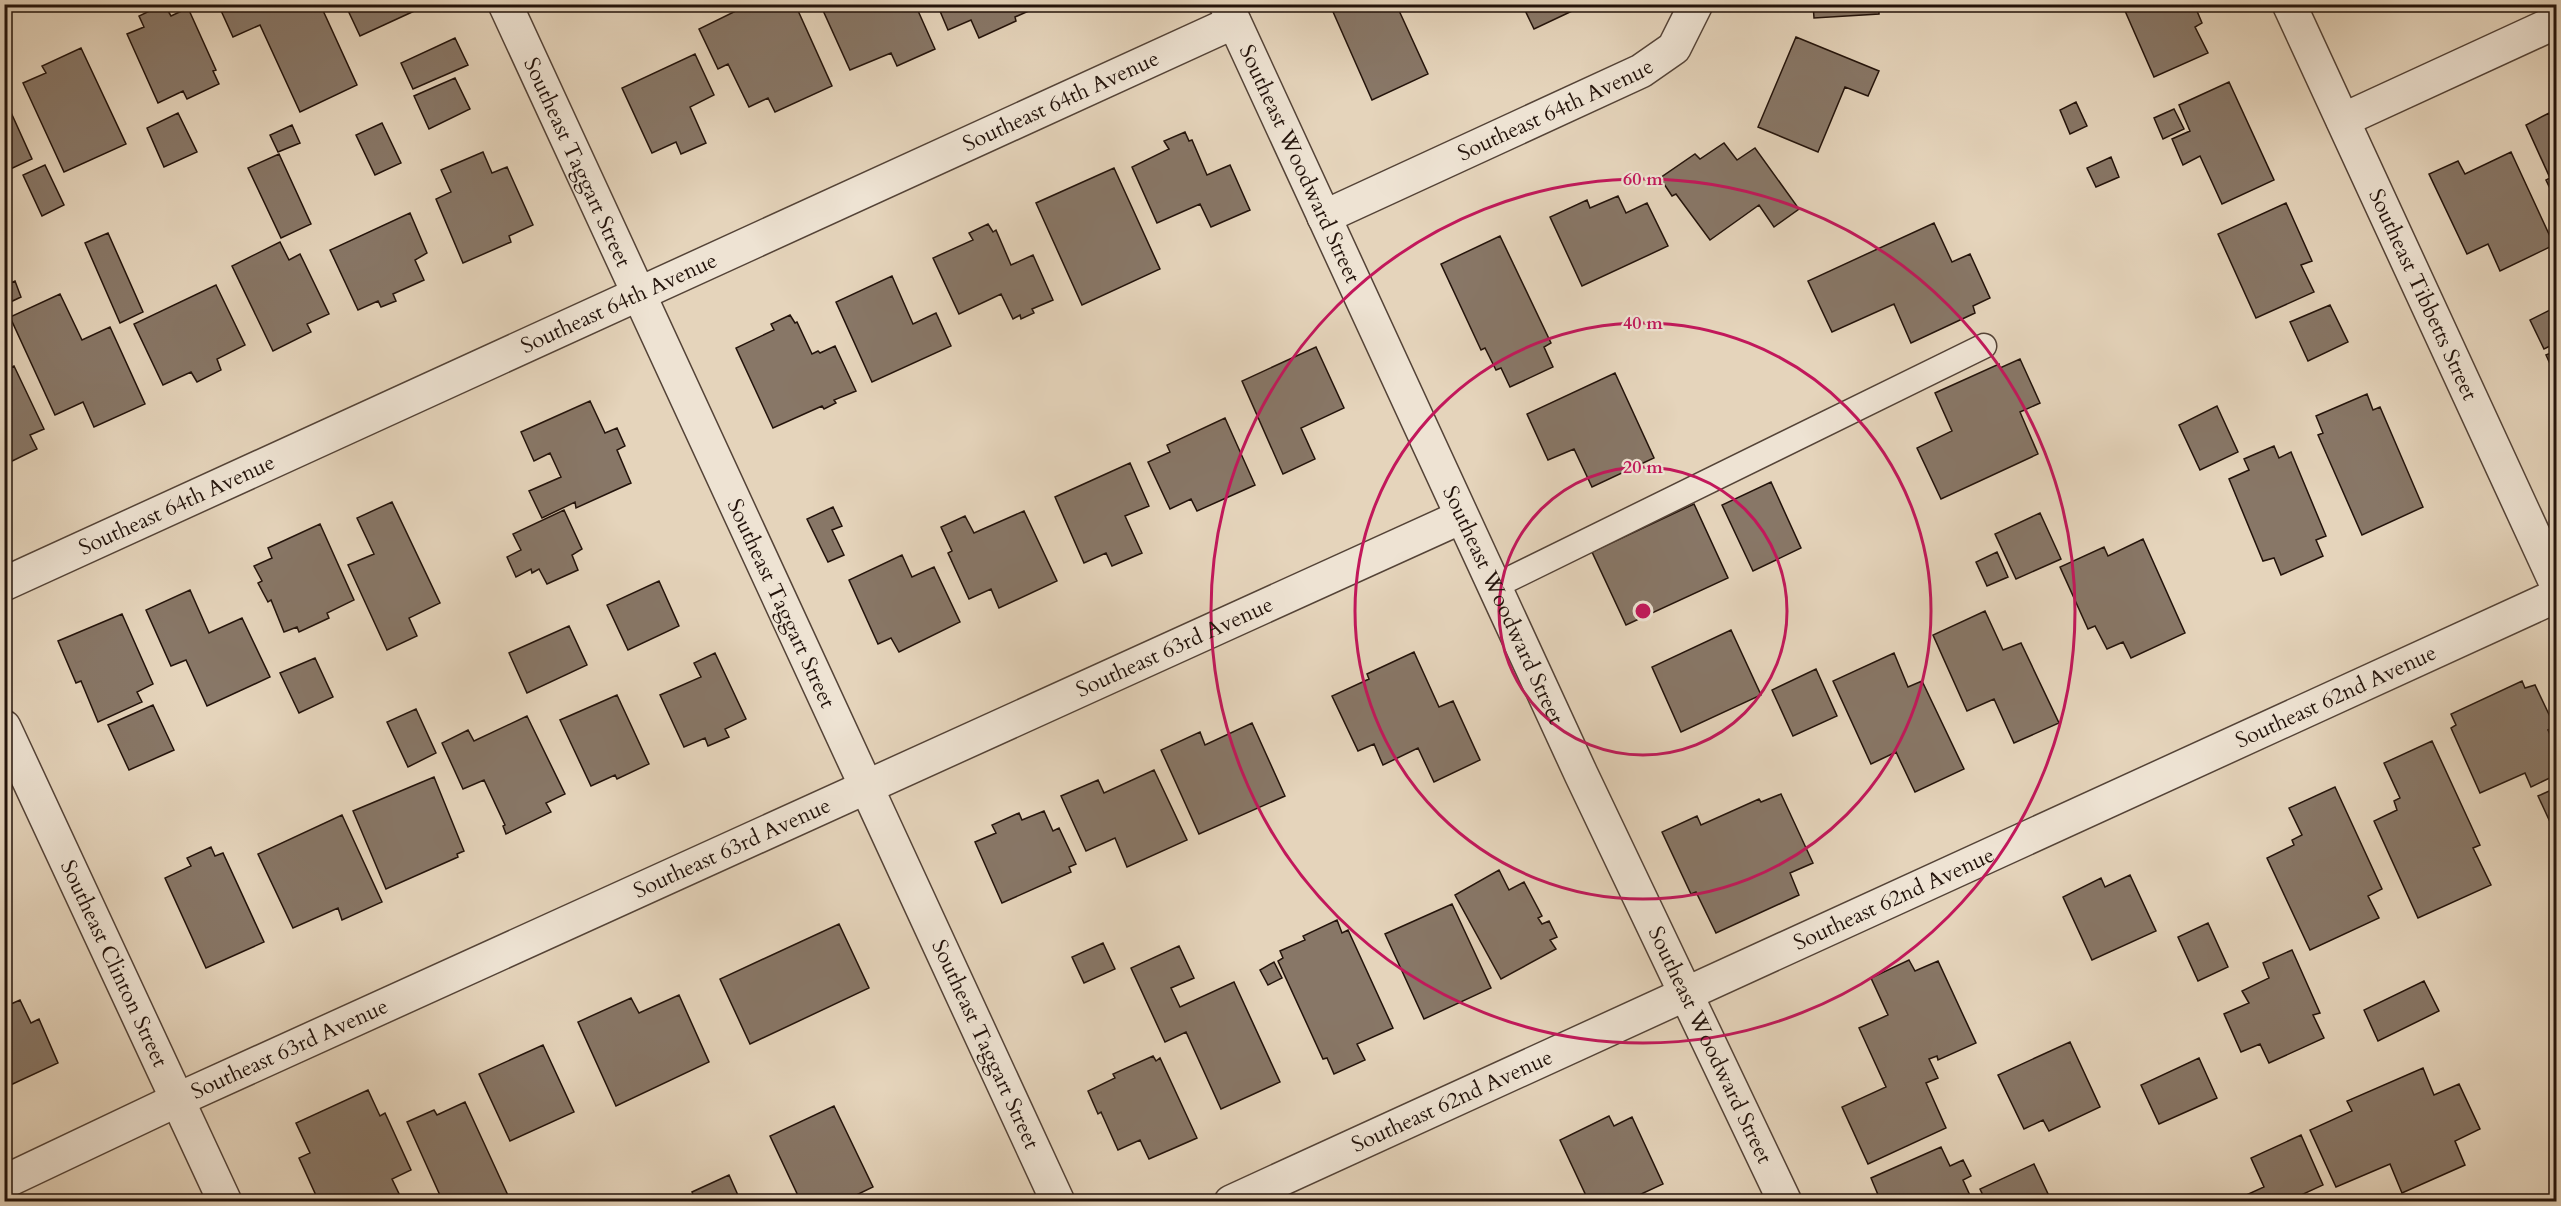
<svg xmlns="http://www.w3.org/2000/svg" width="2561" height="1206" font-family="Cardo,serif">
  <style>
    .building { fill: #887767; stroke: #23130b; stroke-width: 1.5 }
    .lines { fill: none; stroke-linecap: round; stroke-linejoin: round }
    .lane-casing { stroke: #544337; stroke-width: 27 }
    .street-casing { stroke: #544337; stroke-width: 36 }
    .lane { stroke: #eee3d3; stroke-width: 24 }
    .street { stroke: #eee3d3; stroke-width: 33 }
    .ring { fill: none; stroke: #c2185b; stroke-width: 3 }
    .labels { text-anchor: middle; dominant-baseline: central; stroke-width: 4.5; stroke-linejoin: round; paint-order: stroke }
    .street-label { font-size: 22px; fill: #23130b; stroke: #eee3d3 }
    .centre { fill: #c2185b; stroke: #eee3d3; stroke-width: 3 }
    .ring-label { font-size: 18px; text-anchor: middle; font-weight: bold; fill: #c2185b; stroke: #eee3d3; stroke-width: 4.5; stroke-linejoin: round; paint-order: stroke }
  </style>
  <rect width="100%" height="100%" fill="#e5d4bb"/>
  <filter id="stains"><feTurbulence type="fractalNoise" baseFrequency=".00333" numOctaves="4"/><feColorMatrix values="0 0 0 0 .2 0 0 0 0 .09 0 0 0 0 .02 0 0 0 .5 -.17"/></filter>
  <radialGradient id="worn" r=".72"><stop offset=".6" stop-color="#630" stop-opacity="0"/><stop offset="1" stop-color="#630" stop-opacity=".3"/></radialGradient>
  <!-- building -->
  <path class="building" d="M 164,4 L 171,16 L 188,8 L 216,70 L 213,71 L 219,84 L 187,99 L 183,91 L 158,103 L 127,34 L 144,27 L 139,16 Z
    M 218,4 L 320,4 L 357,85 L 300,112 L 260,25 L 233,37 Z
    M 345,4 L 422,4 L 423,7 L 360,36 Z
    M 750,4 L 795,4 L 832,86 L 775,112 L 768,98 L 749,107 L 728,64 L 718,69 L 699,29 Z
    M 825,4 L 915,4 L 935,49 L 897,66 L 891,53 L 850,70 L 821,6 Z
    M 937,4 L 1031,4 L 1033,9 L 1015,17 L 1016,21 L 979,38 L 971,20 L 948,30 Z
    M 1396,4 L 1428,74 L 1372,100 L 1330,5 Z
    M 1522,4 L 1587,4 L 1534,29 Z
    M 1813,4 L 1879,4 L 1879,14 L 1814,18 Z
    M 2122,4 L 2194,4 L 2202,23 L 2195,27 L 2208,53 L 2154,77 Z
    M 1796,37 L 1879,71 L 1868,96 L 1845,87 L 1818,152 L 1758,127 Z
    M 455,38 L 468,65 L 413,89 L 401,63 Z
    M 81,48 L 126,144 L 64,172 L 23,83 L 46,73 L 42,66 Z
    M 695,54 L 714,95 L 690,107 L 706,143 L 681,154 L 676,142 L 652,153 L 622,88 Z
    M 455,78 L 470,109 L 429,129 L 414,96 Z
    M 2229,82 L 2274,180 L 2222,204 L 2200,156 L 2183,165 L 2172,139 L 2190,131 L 2179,105 Z
    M 4,97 L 32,159 L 4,172 Z
    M 2076,102 L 2087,126 L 2070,134 L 2060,110 Z
    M 2174,109 L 2184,129 L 2163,139 L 2154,118 Z
    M 178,113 L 197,152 L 164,167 L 147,128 Z
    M 2549,113 L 2556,130 L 2556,201 L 2546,180 L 2550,178 L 2526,125 Z
    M 382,123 L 401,163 L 375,175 L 356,135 Z
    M 292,125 L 300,143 L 278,152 L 270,135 Z
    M 1185,132 L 1189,141 L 1192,140 L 1207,175 L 1230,165 L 1250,210 L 1211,227 L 1200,204 L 1157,223 L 1132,167 L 1169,149 L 1164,141 Z
    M 1724,143 L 1737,160 L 1755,148 L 1799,209 L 1774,227 L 1759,205 L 1710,240 L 1676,194 L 1672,196 L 1660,178 L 1695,154 L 1700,159 Z
    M 483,152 L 492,173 L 507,167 L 533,225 L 509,236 L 511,242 L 463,263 L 436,199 L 451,192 L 441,170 Z
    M 2511,152 L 2554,245 L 2500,271 L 2488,244 L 2467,254 L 2429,174 L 2458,161 L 2465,174 Z
    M 279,154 L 311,224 L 281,238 L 248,168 Z
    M 2111,157 L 2119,177 L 2096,187 L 2087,168 Z
    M 45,165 L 64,205 L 42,216 L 23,175 Z
    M 1114,168 L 1160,269 L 1082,305 L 1036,203 Z
    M 1618,196 L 1626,213 L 1647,203 L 1668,246 L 1582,286 L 1550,217 L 1587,200 L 1590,208 Z
    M 2286,203 L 2312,261 L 2301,265 L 2314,292 L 2256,318 L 2218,234 Z
    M 410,213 L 427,253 L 415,260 L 424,280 L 393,294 L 396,301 L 381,307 L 378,301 L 358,310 L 330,250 Z
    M 1934,223 L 1952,262 L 1970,254 L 1990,298 L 1973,306 L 1975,313 L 1911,343 L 1894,304 L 1832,332 L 1808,281 Z
    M 988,224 L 993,232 L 996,230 L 1011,265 L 1033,255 L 1053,300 L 1032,309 L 1034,313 L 1021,319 L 1020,315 L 1013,319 L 1001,294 L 959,314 L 933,258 L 973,240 L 969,233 Z
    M 108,233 L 143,312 L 120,323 L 85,243 Z
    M 1500,236 L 1551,343 L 1544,347 L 1553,367 L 1510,387 L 1501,368 L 1496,370 L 1485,348 L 1481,350 L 1441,264 Z
    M 280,242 L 289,260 L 300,254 L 329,314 L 307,324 L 311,332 L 273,351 L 232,266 Z
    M 892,276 L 913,324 L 936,313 L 951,346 L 872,382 L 836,302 Z
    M 15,281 L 21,297 L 4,305 L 4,286 Z
    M 216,285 L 245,345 L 217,359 L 221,370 L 197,382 L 191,372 L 163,385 L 134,324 Z
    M 60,294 L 82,340 L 110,327 L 145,404 L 94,427 L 83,402 L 55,415 L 10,317 Z
    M 2330,305 L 2348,342 L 2308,361 L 2290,322 Z
    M 2556,307 L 2556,343 L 2544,349 L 2530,320 Z
    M 790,315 L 795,323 L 797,322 L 812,354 L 818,351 L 820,353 L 835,346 L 856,391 L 834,400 L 836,403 L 824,409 L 822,406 L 773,428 L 736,348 L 774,330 L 771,324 Z
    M 1316,347 L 1344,408 L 1301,428 L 1315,459 L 1283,474 L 1242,381 Z
    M 2556,351 L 2556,377 L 2546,355 Z
    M 2020,359 L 2040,403 L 2020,412 L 2038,454 L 1941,499 L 1917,448 L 1952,431 L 1935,393 L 1999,364 L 2000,368 Z
    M 14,366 L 44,429 L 30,435 L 37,449 L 4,465 L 4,371 Z
    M 1615,373 L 1654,458 L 1592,487 L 1574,449 L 1548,460 L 1527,414 Z
    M 2367,394 L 2373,410 L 2380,407 L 2423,507 L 2362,535 L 2318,435 L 2323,433 L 2316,416 Z
    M 590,401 L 605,433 L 617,428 L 625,446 L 617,450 L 631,483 L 576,508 L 575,502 L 542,518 L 529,491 L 561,477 L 550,453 L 534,461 L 521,432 Z
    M 2217,406 L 2238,452 L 2200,470 L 2179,425 Z
    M 1225,418 L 1255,485 L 1197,511 L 1191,499 L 1170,509 L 1148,462 L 1170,452 L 1167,445 Z
    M 2274,446 L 2279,458 L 2291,452 L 2326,536 L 2316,540 L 2323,556 L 2281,575 L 2274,558 L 2263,561 L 2229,479 L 2249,470 L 2244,459 Z
    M 1130,463 L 1149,506 L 1125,516 L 1142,553 L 1112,566 L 1106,553 L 1084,563 L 1055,497 Z
    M 1771,482 L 1801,548 L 1753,571 L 1722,505 Z
    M 392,502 L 440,603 L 409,618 L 417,636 L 387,650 L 348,565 L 374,554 L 357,518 Z
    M 1694,504 L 1728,578 L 1626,625 L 1592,552 Z
    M 833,507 L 842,526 L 832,530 L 844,555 L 828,562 L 807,519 Z
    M 564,510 L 582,549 L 572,555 L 578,570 L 547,584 L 539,569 L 532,573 L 531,569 L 516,577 L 507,557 L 521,550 L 513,534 Z
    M 1024,511 L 1057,581 L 999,608 L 991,589 L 969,599 L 948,553 L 952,551 L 941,527 L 965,516 L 974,533 Z
    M 2040,513 L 2061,559 L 2016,579 L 1995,534 Z
    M 320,524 L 354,600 L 327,613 L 329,618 L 299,632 L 297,627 L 284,632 L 271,600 L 268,602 L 258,583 L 262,581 L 254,566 L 272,558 L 268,548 Z
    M 2143,539 L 2185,633 L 2131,658 L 2123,642 L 2107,649 L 2095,626 L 2088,629 L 2060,567 L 2104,547 L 2108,556 Z
    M 1997,552 L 2008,577 L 1987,586 L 1976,562 Z
    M 902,555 L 912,577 L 934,567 L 960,622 L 899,652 L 891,638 L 878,644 L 849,580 Z
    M 659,581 L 679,626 L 628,650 L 607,605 Z
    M 190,590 L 209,633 L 242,618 L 270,677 L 207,706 L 186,660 L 171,666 L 146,610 Z
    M 1985,611 L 2003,650 L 2021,643 L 2059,723 L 2014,743 L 1994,699 L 1967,711 L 1933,635 Z
    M 122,614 L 153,684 L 137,692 L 142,702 L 98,722 L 81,681 L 76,683 L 58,641 Z
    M 569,626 L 587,665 L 527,693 L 509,653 Z
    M 1731,630 L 1761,695 L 1681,732 L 1652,667 Z
    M 1414,652 L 1439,707 L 1453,701 L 1480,760 L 1434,782 L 1418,748 L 1383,765 L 1374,744 L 1358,751 L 1332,696 L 1369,679 L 1367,674 Z
    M 715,653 L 746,719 L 725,729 L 729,737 L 708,746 L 705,738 L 684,747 L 660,695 L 701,677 L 694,663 Z
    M 1894,653 L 1908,687 L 1922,681 L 1964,769 L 1915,792 L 1896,752 L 1871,764 L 1833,681 Z
    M 315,658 L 333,697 L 299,713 L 280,673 Z
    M 1816,669 L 1837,716 L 1793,736 L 1772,690 Z
    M 2522,681 L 2525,688 L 2535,685 L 2555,727 L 2548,730 L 2556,748 L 2556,775 L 2531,787 L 2525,773 L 2480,793 L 2451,728 L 2456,725 L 2451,714 Z
    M 617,695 L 649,764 L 617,779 L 615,775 L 591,786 L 560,720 Z
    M 153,705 L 174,750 L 129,770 L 108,725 Z
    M 416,709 L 436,753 L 408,767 L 387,722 Z
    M 527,716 L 565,794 L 546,803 L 551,812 L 506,834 L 503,826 L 505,825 L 484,780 L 463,789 L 442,743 L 468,730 L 474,741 Z
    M 1252,723 L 1285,796 L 1199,834 L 1161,750 L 1200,732 L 1205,745 Z
    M 2432,741 L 2480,845 L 2473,848 L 2491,885 L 2418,918 L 2374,821 L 2397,810 L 2394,801 L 2400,798 L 2384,763 Z
    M 1154,770 L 1187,840 L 1127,867 L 1115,838 L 1086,851 L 1061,796 L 1098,780 L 1104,793 Z
    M 434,777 L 464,851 L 457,854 L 458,857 L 386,889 L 353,811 Z
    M 2335,787 L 2382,889 L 2368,896 L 2379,918 L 2310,950 L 2267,858 L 2294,845 L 2292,840 L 2302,835 L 2289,808 Z
    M 2556,788 L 2556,835 L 2538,796 Z
    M 1781,794 L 1813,863 L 1790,873 L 1799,895 L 1716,933 L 1696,892 L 1691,894 L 1662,832 L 1697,816 L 1701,825 L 1759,799 L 1761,802 Z
    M 1044,811 L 1053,831 L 1059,828 L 1076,864 L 1069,867 L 1071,872 L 1002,903 L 975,842 L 996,833 L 992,825 L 1019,813 L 1022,820 Z
    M 342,815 L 382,902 L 342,920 L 338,908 L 293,928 L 258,854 Z
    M 211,847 L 215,856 L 223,853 L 264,942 L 206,968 L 165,878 L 191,866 L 187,858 Z
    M 1499,870 L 1509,890 L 1524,882 L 1542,916 L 1538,918 L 1542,924 L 1549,921 L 1557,937 L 1550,940 L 1556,949 L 1501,979 L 1455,895 Z
    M 2130,875 L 2156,931 L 2092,960 L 2063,897 L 2101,878 L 2105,887 Z
    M 1452,904 L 1491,988 L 1424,1019 L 1385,934 Z
    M 1337,920 L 1342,933 L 1348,930 L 1393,1028 L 1357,1044 L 1365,1060 L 1334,1074 L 1327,1058 L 1323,1059 L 1278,961 L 1283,958 L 1280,951 L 1305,940 L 1303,936 Z
    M 2208,923 L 2228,967 L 2198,981 L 2178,937 Z
    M 839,924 L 869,988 L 750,1044 L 720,979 Z
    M 1103,943 L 1115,969 L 1084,983 L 1072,957 Z
    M 1179,946 L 1194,978 L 1171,988 L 1180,1007 L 1234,982 L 1280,1082 L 1221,1109 L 1186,1032 L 1165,1042 L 1131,968 Z
    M 2292,950 L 2320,1013 L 2313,1015 L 2324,1038 L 2269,1063 L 2260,1044 L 2241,1052 L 2224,1014 L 2249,1003 L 2242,991 L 2269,978 L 2263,963 Z
    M 1909,960 L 1915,971 L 1938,961 L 1976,1043 L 1938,1060 L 1937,1056 L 1929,1059 L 1938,1078 L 1926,1083 L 1946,1128 L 1868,1164 L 1842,1107 L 1886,1087 L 1859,1028 L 1888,1015 L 1871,978 Z
    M 1274,962 L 1282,978 L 1268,985 L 1260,970 Z
    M 2424,981 L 2439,1011 L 2378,1041 L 2364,1010 Z
    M 679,995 L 709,1062 L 616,1106 L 578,1022 L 631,998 L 639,1013 Z
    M 20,1000 L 31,1023 L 39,1019 L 58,1063 L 4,1088 L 4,1007 Z
    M 2070,1042 L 2100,1107 L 2049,1131 L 2043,1120 L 2024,1129 L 1998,1075 Z
    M 543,1045 L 574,1112 L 510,1141 L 479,1074 Z
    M 1153,1056 L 1156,1061 L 1160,1058 L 1197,1138 L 1149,1159 L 1140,1140 L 1118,1150 L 1101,1112 L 1098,1114 L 1088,1091 L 1115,1078 L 1113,1074 Z
    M 2199,1058 L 2217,1098 L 2159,1124 L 2141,1085 Z
    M 2423,1068 L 2434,1095 L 2459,1084 L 2480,1129 L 2455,1141 L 2465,1165 L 2402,1193 L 2390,1164 L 2336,1187 L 2310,1130 L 2352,1111 L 2347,1101 Z
    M 368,1090 L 380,1116 L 385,1113 L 411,1170 L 392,1179 L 403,1202 L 319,1202 L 299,1158 L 310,1153 L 296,1123 Z
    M 465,1102 L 511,1202 L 443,1202 L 407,1122 L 434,1110 L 437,1115 Z
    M 834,1106 L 873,1187 L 842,1202 L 801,1202 L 770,1136 Z
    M 1609,1116 L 1614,1126 L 1632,1117 L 1663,1184 L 1624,1202 L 1589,1202 L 1560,1140 Z
    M 2301,1135 L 2323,1185 L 2286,1202 L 2231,1202 L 2264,1187 L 2251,1158 Z
    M 1941,1147 L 1950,1166 L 1963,1160 L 1971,1176 L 1963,1180 L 1973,1202 L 1881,1202 L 1871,1178 Z
    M 2034,1164 L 2049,1196 L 2038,1202 L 1986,1202 L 1980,1189 Z
    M 729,1175 L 741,1202 L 696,1202 L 692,1192 Z"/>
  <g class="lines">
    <defs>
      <path id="lane" d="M 1493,587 L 1984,346"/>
      <g id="street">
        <path id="s1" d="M 505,4 C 687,405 875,802 1058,1202"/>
        <path id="s2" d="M 1226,4 L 1581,774 L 1785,1202"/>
        <path id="s3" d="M 2289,4 L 2556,583"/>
        <path d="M 2343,120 L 2556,22"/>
        <path id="s4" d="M 1324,217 L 1641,71 L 1674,48 L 1696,4"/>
        <path id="s5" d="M 4,584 L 1234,22"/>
        <path id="s6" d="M 4,727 L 225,1202"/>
        <path id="s7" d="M 4,1182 L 177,1100 L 1461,517"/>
        <path id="s8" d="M 1231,1202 L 2556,596"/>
      </g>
    </defs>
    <!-- lane casing -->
    <use href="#lane" class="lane-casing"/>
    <!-- street casing -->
    <use href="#street" class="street-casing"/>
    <!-- lane -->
    <use href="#lane" class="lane"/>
    <!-- street -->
    <use href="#street" class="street"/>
  </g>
  <!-- distance rings -->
  <g class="ring">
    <circle cx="1643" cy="611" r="144"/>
    <circle cx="1643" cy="611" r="288"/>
    <circle cx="1643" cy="611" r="432"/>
  </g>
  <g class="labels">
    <!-- street labels -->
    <g class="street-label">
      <text stroke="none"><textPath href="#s5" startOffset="1162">Southeast 64th Avenue</textPath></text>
      <text stroke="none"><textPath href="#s4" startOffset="255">Southeast 64th Avenue</textPath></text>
      <text stroke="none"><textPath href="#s1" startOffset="174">Southeast Taggart Street</textPath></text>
      <text stroke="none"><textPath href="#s2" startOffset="176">Southeast Woodward Street</textPath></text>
      <text stroke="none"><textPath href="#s3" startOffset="320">Southeast Tibbetts Street</textPath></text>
      <text stroke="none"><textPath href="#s5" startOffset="676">Southeast 64th Avenue</textPath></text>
      <text stroke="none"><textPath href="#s5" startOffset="190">Southeast 64th Avenue</textPath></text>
      <text stroke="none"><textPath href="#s1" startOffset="660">Southeast Taggart Street</textPath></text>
      <text stroke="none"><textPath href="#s2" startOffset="662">Southeast Woodward Street</textPath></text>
      <text stroke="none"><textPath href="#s7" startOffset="1287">Southeast 63rd Avenue</textPath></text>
      <text stroke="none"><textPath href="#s8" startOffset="1215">Southeast 62nd Avenue</textPath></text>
      <text stroke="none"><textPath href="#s7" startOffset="801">Southeast 63rd Avenue</textPath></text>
      <text stroke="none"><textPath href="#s8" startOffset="729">Southeast 62nd Avenue</textPath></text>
      <text stroke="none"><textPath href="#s6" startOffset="261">Southeast Clinton Street</textPath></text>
      <text stroke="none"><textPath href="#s1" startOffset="1146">Southeast Taggart Street</textPath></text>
      <text stroke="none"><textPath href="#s2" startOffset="1148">Southeast Woodward Street</textPath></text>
      <text stroke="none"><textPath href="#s7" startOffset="315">Southeast 63rd Avenue</textPath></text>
      <text stroke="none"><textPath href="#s8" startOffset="243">Southeast 62nd Avenue</textPath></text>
    </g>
  </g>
  <circle cx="1643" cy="611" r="9" class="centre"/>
  <g class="ring-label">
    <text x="1643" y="185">60 m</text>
    <text x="1643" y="329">40 m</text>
    <text x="1643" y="473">20 m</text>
  </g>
  <!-- margin -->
  <rect width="2561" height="1206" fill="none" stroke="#e5d4bb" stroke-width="24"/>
  <rect x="6" y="6" width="2549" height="1194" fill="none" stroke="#23130b" stroke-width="3"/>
  <rect x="12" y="12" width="2537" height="1182" fill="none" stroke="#23130b" stroke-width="1.5"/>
  <rect width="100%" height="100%" filter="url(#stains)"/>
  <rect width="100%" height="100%" fill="url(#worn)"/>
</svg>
